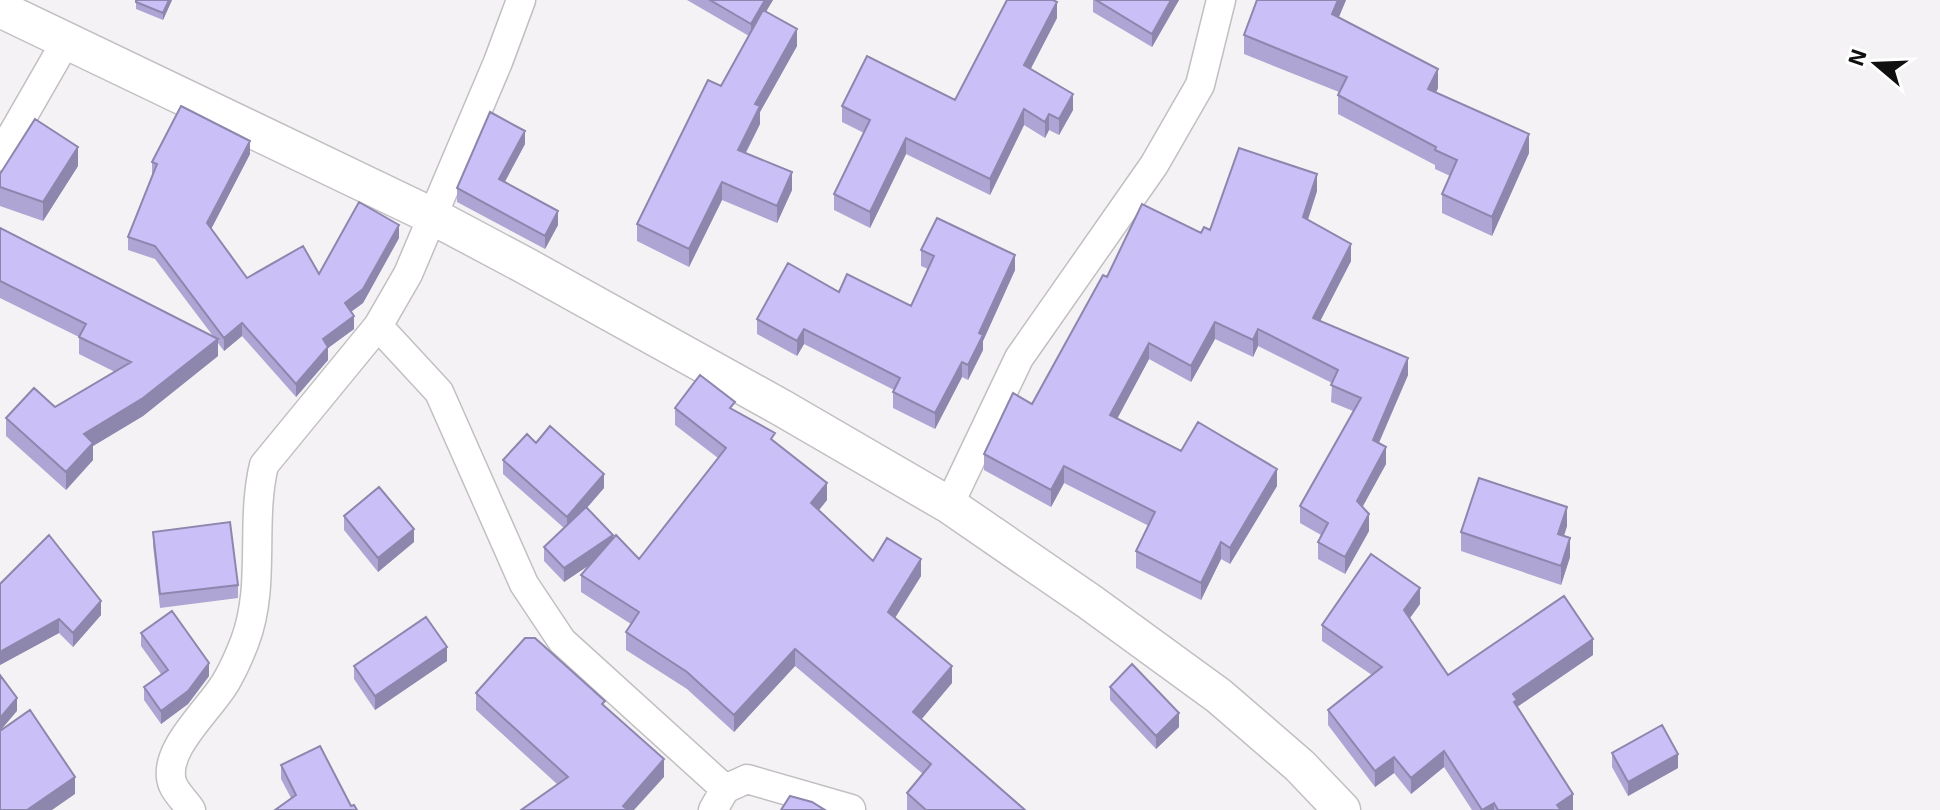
<svg xmlns="http://www.w3.org/2000/svg" width="1940" height="810" font-family="'Exo 2',sans-serif">
  <style>
    .lines { fill: none; stroke-linecap: round; stroke-linejoin: round }
    .minor-casing { stroke: #c2bfc2; stroke-width: 31 }
    .tertiary-casing { stroke: #c2bfc2; stroke-width: 39 }
    .minor { stroke: #fff; stroke-width: 28 }
    .tertiary { stroke: #fff; stroke-width: 36 }
    .wall { fill: #aea5d4 }
    .shaded-wall { fill: #8d86ad }
    .building { fill: #cac0f7; stroke: #8d86ad; stroke-width: 2 }
  </style>
  <rect width="100%" height="100%" fill="#f5f2f5"/>
  <g class="lines">
    <defs>
      <path id="minor" d="M 0,156 L 66,41
        M 378,326 L 439,392 L 524,584 L 562,641 L 725,789
        M 949,505 L 1019,358 L 1154,165 L 1200,85 L 1221,0
        M 191,810 C 186,802 177,794 173,785 C 159,751 213,707 227,680 C 234,668 240,654 245,641 C 266,585 250,523 264,465 L 378,326 L 408,274 L 498,62 L 521,0
        M 713,810 L 725,789 L 747,779 L 851,809"/>
      <path id="tertiary" d="M 0,9 L 432,216 L 526,266 L 782,408 L 949,505 L 1090,602 L 1219,696 L 1300,766 L 1342,810"/>
    </defs>
    <!-- minor casing -->
    <use href="#minor" class="minor-casing"/>
    <!-- tertiary casing -->
    <use href="#tertiary" class="tertiary-casing"/>
    <!-- minor -->
    <use href="#minor" class="minor"/>
    <!-- tertiary -->
    <use href="#tertiary" class="tertiary"/>
  </g>
  <!-- wall -->
  <path class="wall" d="M 172,0 L 163,20 L 136,9 L 136,2 Z
    M 687,0 L 773,0 L 766,11 L 797,46 L 760,112 L 760,124 L 746,153 L 792,190 L 777,223 L 722,200 L 689,267 L 637,241 L 637,224 L 721,86 L 749,36 Z
    M 1093,0 L 1179,0 L 1152,47 L 1093,12 Z
    M 1257,0 L 1346,0 L 1339,17 L 1438,88 L 1436,93 L 1529,153 L 1492,236 L 1442,213 L 1442,194 L 1450,176 L 1435,169 L 1435,165 L 1338,114 L 1338,95 L 1339,92 L 1244,54 L 1244,35 Z
    M 1057,18 L 1030,69 L 1073,110 L 1059,135 L 1049,130 L 1045,138 L 1024,125 L 990,195 L 906,154 L 870,228 L 834,210 L 834,194 L 864,133 L 842,122 L 842,106 L 955,100 Z
    M 525,144 L 505,182 L 558,225 L 545,249 L 457,202 L 457,188 Z
    M 250,154 L 211,229 L 247,278 L 319,274 L 399,238 L 363,303 L 351,312 L 354,329 L 328,348 L 328,360 L 296,397 L 242,336 L 224,351 L 218,343 L 218,356 L 143,416 L 93,446 L 93,460 L 66,490 L 6,436 L 6,418 L 55,407 L 115,372 L 79,354 L 79,337 L 0,298 L 0,228 L 213,336 L 155,259 L 128,250 L 128,237 L 152,175 L 152,162 Z
    M 78,166 L 43,221 L 0,206 L 0,174 Z
    M 1317,191 L 1308,220 L 1351,261 L 1320,321 L 1408,375 L 1379,443 L 1386,464 L 1362,507 L 1369,531 L 1345,574 L 1318,559 L 1318,542 L 1321,535 L 1300,523 L 1300,506 L 1353,411 L 1331,402 L 1332,383 L 1258,346 L 1253,357 L 1215,339 L 1191,382 L 1149,359 L 1117,419 L 1181,451 L 1277,486 L 1230,564 L 1221,559 L 1201,600 L 1136,568 L 1136,551 L 1149,526 L 1064,483 L 1051,507 L 984,470 L 984,454 L 1032,404 L 1107,277 L 1201,233 Z
    M 921,250 L 1015,270 L 983,341 L 983,350 L 968,380 L 962,377 L 935,429 L 893,408 L 893,392 L 894,390 L 804,344 L 797,356 L 757,334 L 757,319 L 839,292 L 911,306 L 928,269 L 921,266 Z
    M 675,408 L 735,411 L 775,442 L 827,500 L 819,510 L 873,561 L 921,576 L 895,618 L 952,683 L 921,720 L 1025,810 L 907,810 L 907,793 L 923,774 L 795,666 L 734,732 L 687,689 L 626,650 L 626,632 L 631,624 L 581,592 L 581,575 L 591,564 L 564,582 L 544,561 L 544,547 L 564,528 L 503,474 L 503,460 L 536,443 L 604,488 L 587,508 L 613,539 L 639,559 L 718,458 L 675,425 Z
    M 344,516 L 414,542 L 378,572 L 344,530 Z
    M 1567,526 L 1564,536 L 1570,557 L 1561,585 L 1461,551 L 1461,532 Z
    M 153,532 L 238,585 L 238,598 L 160,608 L 153,545 Z
    M 0,584 L 101,615 L 73,647 L 59,633 L 0,665 Z
    M 1420,604 L 1410,618 L 1448,675 L 1593,655 L 1517,707 L 1573,810 L 1472,810 L 1444,767 L 1411,794 L 1394,773 L 1375,787 L 1328,725 L 1328,710 L 1372,675 L 1322,641 L 1322,625 Z
    M 141,633 L 209,676 L 188,704 L 161,724 L 144,700 L 144,687 L 161,674 L 141,646 Z
    M 447,661 L 375,710 L 354,679 L 354,666 Z
    M 1110,687 L 1179,727 L 1156,749 L 1110,700 Z
    M 476,693 L 605,706 L 664,777 L 557,784 L 476,710 Z
    M 1612,753 L 1678,768 L 1628,796 L 1612,767 Z
    M 281,765 L 351,806 L 291,798 L 281,779 Z"/>
  <!-- shaded-wall -->
  <path class="shaded-wall" d="M 169,0 L 172,0 L 163,20 L 163,13 Z
    M 765,0 L 773,0 L 751,37 L 751,24 Z
    M 1171,0 L 1179,0 L 1152,47 L 1152,34 Z
    M 1338,0 L 1346,0 L 1332,33 L 1332,14 Z
    M 1057,2 L 1057,18 L 1024,82 L 1024,65 Z
    M 797,29 L 797,46 L 760,112 L 760,124 L 738,167 L 738,150 L 755,104 Z
    M 1438,69 L 1438,88 L 1428,108 L 1428,89 Z
    M 1073,94 L 1073,110 L 1059,135 L 1059,119 Z
    M 1024,109 L 1024,125 L 990,195 L 990,179 Z
    M 1049,114 L 1049,130 L 1045,138 L 1045,122 Z
    M 525,131 L 525,144 L 499,192 L 499,179 Z
    M 1529,134 L 1529,153 L 1492,236 L 1492,217 Z
    M 906,138 L 906,154 L 870,228 L 870,212 Z
    M 250,141 L 250,154 L 207,237 L 207,223 Z
    M 78,147 L 78,166 L 43,221 L 43,202 Z
    M 792,172 L 792,190 L 777,223 L 777,206 Z
    M 1317,174 L 1317,191 L 1303,234 L 1303,217 Z
    M 722,182 L 722,200 L 689,267 L 689,249 Z
    M 558,211 L 558,225 L 545,249 L 545,236 Z
    M 399,225 L 399,238 L 363,303 L 345,316 L 345,303 Z
    M 1351,244 L 1351,261 L 1313,335 L 1313,318 Z
    M 1015,255 L 1015,270 L 983,341 L 983,350 L 968,380 L 968,365 L 979,333 Z
    M 354,316 L 354,329 L 328,348 L 328,360 L 296,397 L 296,384 L 323,339 Z
    M 1215,322 L 1215,339 L 1191,382 L 1191,366 Z
    M 242,323 L 242,336 L 224,351 L 224,338 Z
    M 804,329 L 804,344 L 797,356 L 797,341 Z
    M 1258,329 L 1258,346 L 1253,357 L 1253,340 Z
    M 218,339 L 218,356 L 143,416 L 93,446 L 93,460 L 66,490 L 66,472 L 84,434 Z
    M 1149,343 L 1149,359 L 1110,432 L 1110,415 Z
    M 1408,358 L 1408,375 L 1373,456 L 1373,440 Z
    M 962,362 L 962,377 L 935,429 L 935,413 Z
    M 1386,447 L 1386,464 L 1357,517 L 1357,501 Z
    M 1064,466 L 1064,483 L 1051,507 L 1051,490 Z
    M 1277,469 L 1277,486 L 1230,564 L 1230,548 Z
    M 604,474 L 604,488 L 567,530 L 567,517 Z
    M 827,483 L 827,500 L 811,520 L 811,503 Z
    M 1567,507 L 1567,526 L 1558,553 L 1558,534 Z
    M 1369,514 L 1369,531 L 1345,574 L 1345,557 Z
    M 414,529 L 414,542 L 378,572 L 378,558 Z
    M 613,535 L 613,549 L 564,582 L 564,568 Z
    M 1570,538 L 1570,557 L 1561,585 L 1561,566 Z
    M 1221,542 L 1221,559 L 1201,600 L 1201,583 Z
    M 921,559 L 921,576 L 888,629 L 888,612 Z
    M 1420,588 L 1420,604 L 1404,626 L 1404,610 Z
    M 101,601 L 101,615 L 73,647 L 73,633 Z
    M 59,619 L 59,633 L 0,665 L 0,652 Z
    M 1593,639 L 1593,655 L 1517,707 L 1517,716 L 1513,694 Z
    M 447,647 L 447,661 L 375,710 L 375,696 Z
    M 795,649 L 795,666 L 734,732 L 734,715 Z
    M 209,663 L 209,676 L 188,704 L 161,724 L 161,711 Z
    M 952,666 L 952,683 L 913,729 L 913,712 Z
    M 17,698 L 17,711 L 0,731 L 0,718 Z
    M 1179,713 L 1179,727 L 1156,749 L 1156,736 Z
    M 1444,751 L 1444,767 L 1411,794 L 1411,778 Z
    M 1678,754 L 1678,768 L 1628,796 L 1628,782 Z
    M 1394,757 L 1394,773 L 1375,787 L 1375,771 Z
    M 664,759 L 664,777 L 634,810 L 623,810 L 623,806 Z
    M 75,777 L 75,794 L 52,810 L 27,810 Z
    M 1573,794 L 1573,810 L 1557,810 L 1557,805 Z
    M 1494,803 L 1494,810 L 1483,810 Z"/>
  <!-- building -->
  <path class="building" d="M 136,0 L 169,0 L 163,13 L 136,2 Z
    M 710,0 L 765,0 L 751,24 Z
    M 1007,0 L 1053,0 L 1057,2 L 1024,65 L 1073,94 L 1059,119 L 1049,114 L 1045,122 L 1024,109 L 990,179 L 906,138 L 870,212 L 834,194 L 870,120 L 842,106 L 867,56 L 955,100 Z
    M 1096,0 L 1171,0 L 1152,34 Z
    M 1257,0 L 1338,0 L 1332,14 L 1438,69 L 1428,89 L 1529,134 L 1492,217 L 1442,194 L 1457,160 L 1435,150 L 1436,147 L 1338,95 L 1347,77 L 1244,35 Z
    M 763,10 L 797,29 L 755,104 L 760,106 L 738,150 L 792,172 L 777,206 L 722,182 L 689,249 L 637,224 L 708,80 L 721,86 Z
    M 181,106 L 250,141 L 207,223 L 247,278 L 303,246 L 319,274 L 359,202 L 399,225 L 363,289 L 345,303 L 354,316 L 323,339 L 328,347 L 296,384 L 242,323 L 224,338 L 155,246 L 128,237 L 157,164 L 152,162 Z
    M 490,112 L 525,131 L 499,179 L 558,211 L 545,236 L 457,188 Z
    M 35,119 L 78,147 L 43,202 L 0,187 L 0,174 Z
    M 1239,148 L 1317,174 L 1303,217 L 1351,244 L 1313,318 L 1408,358 L 1373,440 L 1386,447 L 1357,501 L 1369,514 L 1345,557 L 1318,542 L 1328,523 L 1300,506 L 1361,398 L 1331,385 L 1338,370 L 1258,329 L 1253,340 L 1215,322 L 1191,366 L 1149,343 L 1110,415 L 1181,451 L 1198,422 L 1277,469 L 1230,548 L 1221,542 L 1201,583 L 1136,551 L 1155,512 L 1064,466 L 1051,490 L 984,454 L 1013,393 L 1032,404 L 1103,275 L 1107,277 L 1142,204 L 1201,233 L 1204,227 L 1210,230 Z
    M 937,218 L 1015,255 L 979,333 L 983,335 L 968,365 L 962,362 L 935,413 L 893,392 L 900,378 L 804,329 L 797,341 L 757,319 L 788,263 L 839,292 L 847,274 L 911,306 L 934,256 L 921,250 Z
    M 0,228 L 218,339 L 143,398 L 84,434 L 93,443 L 66,472 L 6,418 L 34,388 L 55,407 L 131,362 L 79,337 L 86,324 L 0,281 Z
    M 700,375 L 735,402 L 730,408 L 775,433 L 771,439 L 827,483 L 811,503 L 873,561 L 887,538 L 921,559 L 888,612 L 952,666 L 913,712 L 1025,810 L 926,810 L 907,793 L 931,764 L 795,649 L 734,715 L 687,672 L 626,632 L 639,612 L 581,575 L 616,535 L 639,559 L 726,448 L 675,408 Z
    M 550,426 L 604,474 L 567,517 L 503,460 L 527,434 L 536,443 Z
    M 1479,478 L 1567,507 L 1558,534 L 1570,538 L 1561,566 L 1461,532 Z
    M 379,487 L 414,529 L 378,558 L 344,516 Z
    M 586,507 L 613,535 L 564,568 L 544,547 Z
    M 230,522 L 238,585 L 160,594 L 153,532 Z
    M 49,535 L 101,601 L 73,633 L 59,619 L 0,652 L 0,584 Z
    M 1371,554 L 1420,588 L 1404,610 L 1448,675 L 1564,596 L 1593,639 L 1513,694 L 1517,700 L 1514,702 L 1573,794 L 1557,805 L 1561,810 L 1498,810 L 1494,803 L 1482,810 L 1444,751 L 1411,778 L 1394,757 L 1375,771 L 1328,710 L 1382,667 L 1322,625 Z
    M 172,611 L 209,663 L 188,691 L 161,711 L 144,687 L 168,670 L 141,633 Z
    M 426,617 L 447,647 L 375,696 L 354,666 Z
    M 525,638 L 535,638 L 605,701 L 602,704 L 664,759 L 623,806 L 628,810 L 521,810 L 568,777 L 476,693 Z
    M 1132,664 L 1179,713 L 1156,736 L 1110,687 Z
    M 0,675 L 17,698 L 0,718 Z
    M 30,710 L 75,777 L 27,810 L 0,810 L 0,731 Z
    M 1662,725 L 1678,754 L 1628,782 L 1612,753 Z
    M 320,746 L 351,806 L 354,805 L 357,810 L 275,810 L 296,795 L 281,765 Z
    M 790,796 L 812,802 L 825,810 L 781,810 Z"/>
  <!-- north arrow -->
  <g transform="translate(1876 64) rotate(289)" stroke="#ffffff" stroke-width="6" paint-order="stroke">
  <path d="M0-6L14 30L0 20L-14 30Z" fill="#111011"/>
  <text y="-12" font-size="22" font-weight="bold" text-anchor="middle" fill="#111011">N</text>
  </g>
</svg>
